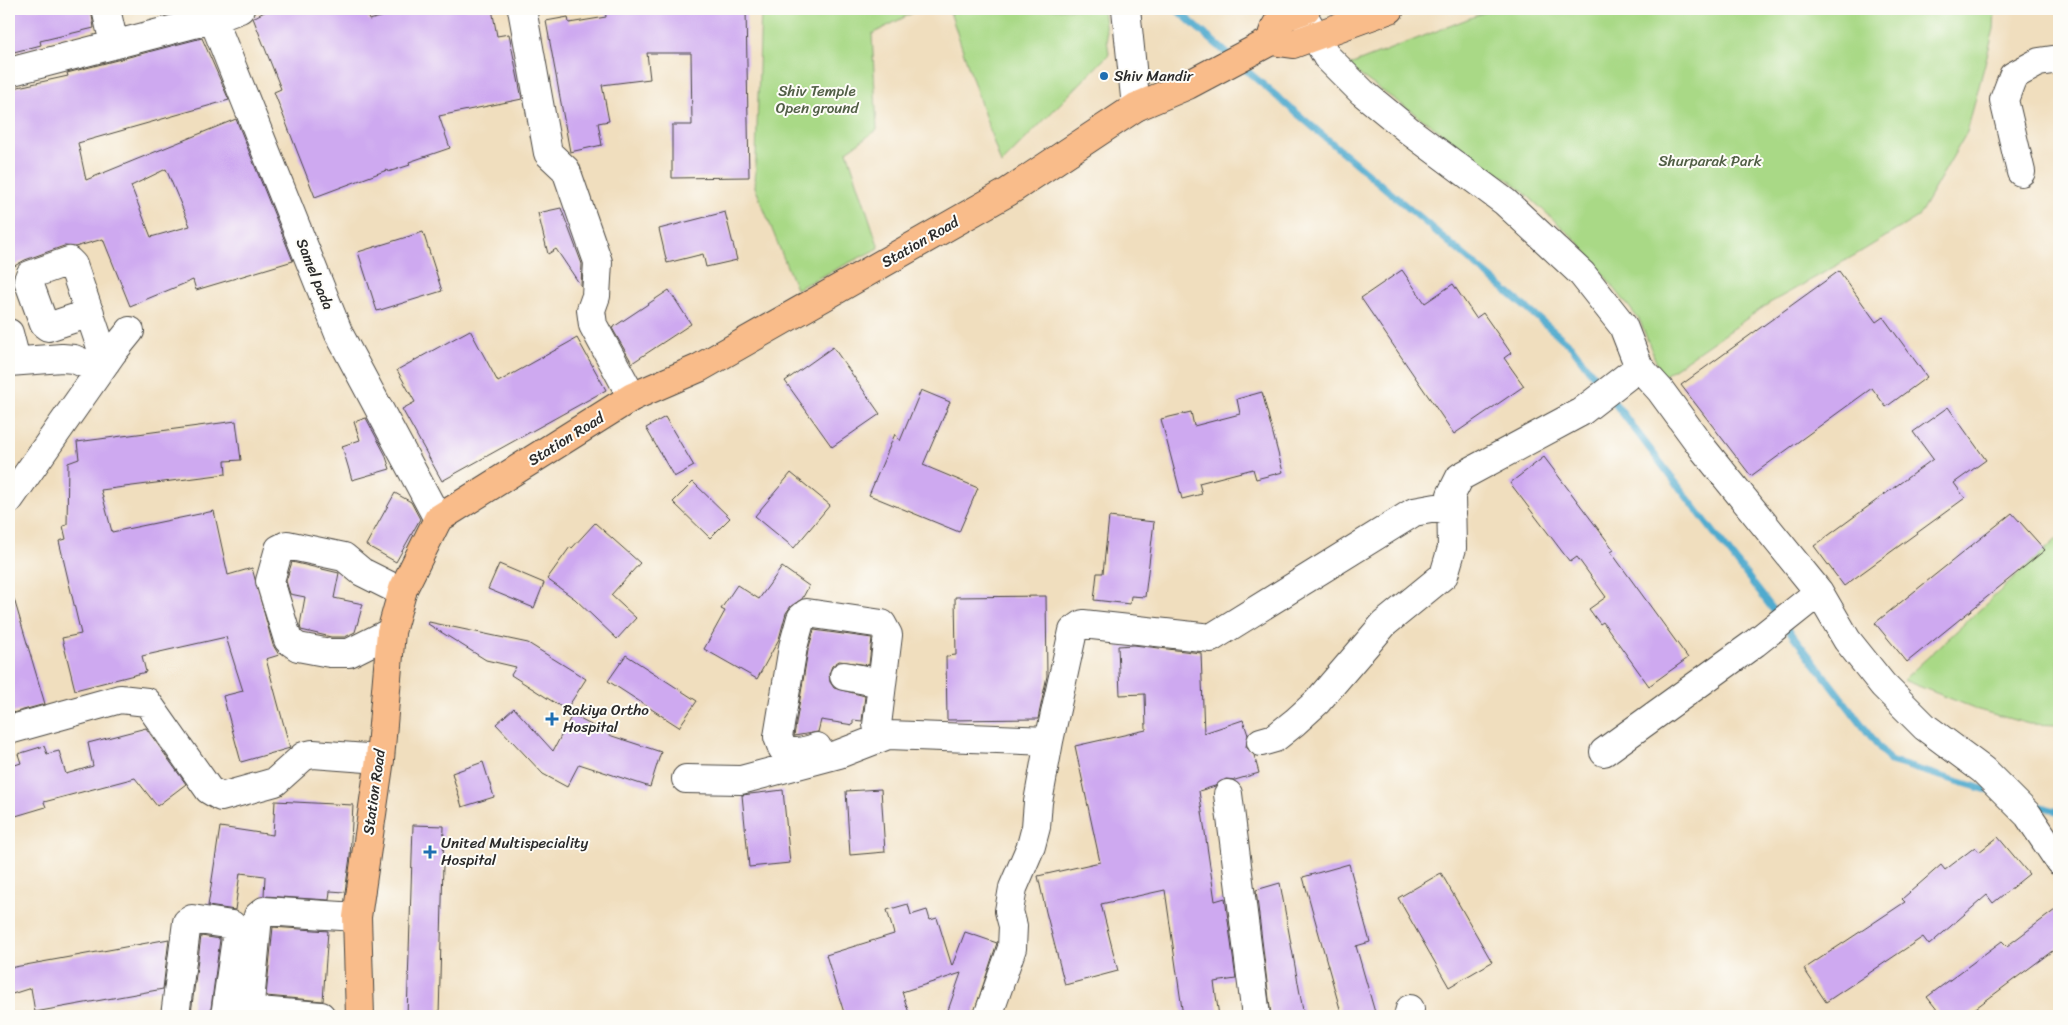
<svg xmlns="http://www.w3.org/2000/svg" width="2068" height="1025" font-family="Sriracha,sans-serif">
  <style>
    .green { fill: #a9d986; stroke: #6a8258 }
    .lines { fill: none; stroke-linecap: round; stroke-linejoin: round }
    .stream { stroke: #50aace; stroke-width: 7 }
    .building { fill: #cea9f0; fill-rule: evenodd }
    .minor-casing { stroke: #494641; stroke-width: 30 }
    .major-casing { stroke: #494641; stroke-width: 30 }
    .minor { stroke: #fff; stroke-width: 28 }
    .major { stroke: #f9bc8a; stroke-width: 28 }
    .poi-dot { fill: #1f6fb2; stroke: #fdfcf7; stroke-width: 2 }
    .labels { text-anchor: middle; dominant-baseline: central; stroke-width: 4; stroke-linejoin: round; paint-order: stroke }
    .poi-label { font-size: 15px; fill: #2b2b2b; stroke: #fdfcf7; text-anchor: start }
    .park-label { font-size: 15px; fill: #515f46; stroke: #fdfcf7 }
    .street-label { font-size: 15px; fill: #2b2b2b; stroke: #fdfcf7 }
  </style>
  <rect width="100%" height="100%" fill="#fdfcf7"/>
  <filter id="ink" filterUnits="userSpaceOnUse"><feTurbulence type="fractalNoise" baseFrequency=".02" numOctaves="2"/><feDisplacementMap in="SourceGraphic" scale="10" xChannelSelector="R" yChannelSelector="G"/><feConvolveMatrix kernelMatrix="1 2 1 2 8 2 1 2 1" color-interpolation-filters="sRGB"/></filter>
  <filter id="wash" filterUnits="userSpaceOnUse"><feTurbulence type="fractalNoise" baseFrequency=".0096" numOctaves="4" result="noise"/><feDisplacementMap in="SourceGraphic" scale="20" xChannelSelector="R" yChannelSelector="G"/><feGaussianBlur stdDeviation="1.12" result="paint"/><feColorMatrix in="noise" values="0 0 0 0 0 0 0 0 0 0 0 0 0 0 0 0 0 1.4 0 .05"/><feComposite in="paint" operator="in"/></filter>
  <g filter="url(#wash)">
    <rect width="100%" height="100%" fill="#f0debe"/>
    <!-- green -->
    <path class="green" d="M 761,9 L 920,9 L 872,34 L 877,130 L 847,151 L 879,248 L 796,289 L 755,187 Z
      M 949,9 L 1103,9 L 1109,54 L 1001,164 Z
      M 1493,9 L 1995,9 L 1994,29 L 1967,132 L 1918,217 L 1857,254 L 1768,304 L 1662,377 L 1640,321 L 1579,243 L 1517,186 L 1347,66 Z
      M 2059,537 L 2059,725 L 2029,724 L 1982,711 L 1903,680 Z"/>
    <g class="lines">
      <!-- stream -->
      <path class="stream" d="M 1176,9 L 1230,56
        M 1240,65 L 1571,346 L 1603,388
        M 1610,397 L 1778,616
        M 1785,625 L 1890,761 L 1990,791
        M 2029,803 L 2059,812"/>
    </g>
    <g id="blocks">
      <!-- building -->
      <path class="building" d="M 9,9 L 91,9 L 94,28 L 40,41 L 41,45 L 14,52 L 9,33 Z
        M 270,9 L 366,9 L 369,20 L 412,9 L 492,9 L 497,36 L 509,34 L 522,99 L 439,116 L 450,148 L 409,162 L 410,165 L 388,172 L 387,170 L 315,197 L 274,92 L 281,89 L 253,18 Z
        M 605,9 L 626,9 L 626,13 L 659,9 L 746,9 L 749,177 L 672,178 L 672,125 L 692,125 L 691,53 L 647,53 L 650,79 L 602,85 L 609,121 L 598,123 L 602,145 L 570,152 L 546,21 L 568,17 L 569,23 L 606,17 Z
        M 202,38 L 229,100 L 78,143 L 86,180 L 236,119 L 293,261 L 196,290 L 193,280 L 130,306 L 103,239 L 75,247 L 64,246 L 25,260 L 9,269 L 9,201 L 14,199 L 9,177 L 9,89 L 68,76 L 67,73 ZM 166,169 L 190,226 L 151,237 L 131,186 Z
        M 561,208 L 582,264 L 581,286 L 556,249 L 548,254 L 538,213 Z
        M 725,212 L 737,260 L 706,267 L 703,254 L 667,263 L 659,229 Z
        M 423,232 L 442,291 L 377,311 L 358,252 Z
        M 1402,270 L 1425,303 L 1453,284 L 1476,318 L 1483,313 L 1511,353 L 1504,358 L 1524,386 L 1454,434 L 1361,298 Z
        M 1839,271 L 1876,322 L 1883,317 L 1927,377 L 1886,407 L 1872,388 L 1751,476 L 1681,385 Z
        M 669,290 L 691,324 L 632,363 L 612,328 Z
        M 470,330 L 498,382 L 577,338 L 606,390 L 442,481 L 402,409 L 415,402 L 397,370 Z
        M 833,347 L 880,414 L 832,447 L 785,381 Z
        M 921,390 L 950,402 L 923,465 L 978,488 L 959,532 L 869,495 L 895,434 L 900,441 Z
        M 1262,392 L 1283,472 L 1256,479 L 1253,469 L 1199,483 L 1202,494 L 1182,499 L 1161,419 L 1191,412 L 1194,426 L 1240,414 L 1237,399 Z
        M 1948,407 L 1986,460 L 1954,483 L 1965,498 L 1844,586 L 1814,546 L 1933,459 L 1913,432 Z
        M 665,417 L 694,466 L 674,477 L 646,428 Z
        M 366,418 L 385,454 L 390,469 L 352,480 L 342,446 L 360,440 L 354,422 Z
        M 236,421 L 241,460 L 225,461 L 226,474 L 101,490 L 112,532 L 214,511 L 228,575 L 252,568 L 273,645 L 279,655 L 266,659 L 290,748 L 241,762 L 223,696 L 243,691 L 226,637 L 142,656 L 146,672 L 75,690 L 62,638 L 81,634 L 59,541 L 66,539 L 63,526 L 67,525 L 68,463 L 79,459 L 77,442 Z
        M 1544,457 L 1614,550 L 1611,552 L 1688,658 L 1649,686 L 1603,622 L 1600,624 L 1589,609 L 1606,597 L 1577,557 L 1570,562 L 1510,483 Z
        M 791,473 L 830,505 L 794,548 L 755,516 Z
        M 693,482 L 730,518 L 710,538 L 673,502 Z
        M 395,493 L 411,502 L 420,519 L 396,562 L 366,545 Z
        M 2012,513 L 2045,550 L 1907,662 L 1875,623 Z
        M 1109,517 L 1154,522 L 1145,597 L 1131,596 L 1130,604 L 1094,600 L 1097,573 L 1103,573 Z
        M 595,523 L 640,563 L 611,595 L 636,618 L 617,639 L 575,599 L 547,579 L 570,547 L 572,548 Z
        M 292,562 L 339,573 L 334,598 L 363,604 L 355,632 L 345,637 L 331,637 L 301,630 L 300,625 L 305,597 L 290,594 L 286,581 Z
        M 499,564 L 544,583 L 534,608 L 488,589 Z
        M 782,567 L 809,586 L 802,599 L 791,606 L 786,613 L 779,639 L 757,679 L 704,649 L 725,611 L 721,609 L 737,585 L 759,599 Z
        M 1046,596 L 1047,676 L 1038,719 L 947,720 L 946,656 L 956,655 L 955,597 Z
        M 14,599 L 45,704 L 9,714 L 9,600 Z
        M 429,622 L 528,643 L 586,679 L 566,710 L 511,675 L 516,667 L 486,660 L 428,624 Z
        M 814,630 L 872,638 L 869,665 L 839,661 L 832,666 L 829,674 L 830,682 L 834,688 L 865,696 L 862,721 L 853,720 L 853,725 L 821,720 L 818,732 L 794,736 L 808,650 Z
        M 1134,645 L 1201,653 L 1204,733 L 1243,720 L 1248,735 L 1246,747 L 1254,755 L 1259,773 L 1235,780 L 1226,779 L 1215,786 L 1199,791 L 1215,901 L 1225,898 L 1236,979 L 1214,982 L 1219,1016 L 1183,1016 L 1165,890 L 1101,904 L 1118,971 L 1065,985 L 1046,912 L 1038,876 L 1100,862 L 1075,746 L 1146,730 L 1145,694 L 1120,695 L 1118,646 Z
        M 626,655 L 697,701 L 679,727 L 608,681 Z
        M 514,708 L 553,751 L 572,715 L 612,736 L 661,752 L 650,787 L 579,764 L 567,787 L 543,774 L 496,724 Z
        M 146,728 L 186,784 L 157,806 L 135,778 L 44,802 L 46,807 L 9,818 L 9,767 L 21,763 L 18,754 L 44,746 L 47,754 L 59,751 L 66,774 L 93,766 L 88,743 Z
        M 483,762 L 494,797 L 462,807 L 452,773 Z
        M 881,789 L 885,852 L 850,855 L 846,791 Z
        M 783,790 L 790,863 L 749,867 L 742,795 Z
        M 275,801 L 353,805 L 350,857 L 345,892 L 330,891 L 329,900 L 264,896 L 265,876 L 240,873 L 235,910 L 208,906 L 220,827 L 273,835 Z
        M 413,825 L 444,826 L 439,1016 L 407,1016 Z
        M 1998,837 L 2029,874 L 1993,903 L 1987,895 L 1929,945 L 1923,937 L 1826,1002 L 1804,969 L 1905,902 L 1902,899 L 1941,865 L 1945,870 L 1975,847 L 1979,852 Z
        M 1349,864 L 1370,942 L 1356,946 L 1376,1016 L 1342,1016 L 1303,877 Z
        M 1441,873 L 1492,962 L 1449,987 L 1398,898 Z
        M 1280,883 L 1304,1016 L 1271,1016 L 1256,890 Z
        M 908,904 L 911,915 L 927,910 L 930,920 L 937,918 L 952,966 L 965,932 L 997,943 L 973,1016 L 946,1016 L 961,973 L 902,992 L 910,1016 L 845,1016 L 826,955 L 894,934 L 887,910 Z
        M 2059,907 L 2059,946 L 1965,1016 L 1942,1016 L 1927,997 L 2002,941 L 2007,946 Z
        M 273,927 L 328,931 L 323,1001 L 266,996 Z
        M 201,936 L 220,939 L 210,1016 L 191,1013 Z
        M 169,939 L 163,989 L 35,1012 L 31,988 L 9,995 L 9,968 Z"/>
    </g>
  </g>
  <g filter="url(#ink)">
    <use href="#blocks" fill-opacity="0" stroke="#494641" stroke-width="1"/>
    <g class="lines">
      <defs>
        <path id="minor" d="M 106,9 L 114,44
          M 522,9 L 548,153 L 566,170 L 598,262 L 596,296 L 591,310 L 593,325 L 632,397
          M 1126,9 L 1136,107
          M 1301,11 L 1327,57 L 1362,92 L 1412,133 L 1505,202 L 1582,274 L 1623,326 L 1639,367 L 1660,390 L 1704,450 L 1819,592 L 1847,640 L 1883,685 L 1925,727 L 1983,770 L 2028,815 L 2059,861
          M 213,19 L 339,334 L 438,519
          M 9,72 L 213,19 L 240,9
          M 2021,172 L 2004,100 L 2013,76 L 2039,62 L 2059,59
          M 90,313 L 48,327 L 44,324 L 28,280 L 30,275 L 69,261 L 73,265 L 106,362
          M 9,333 L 16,360
          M 9,362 L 62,358 L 74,359 L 100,370
          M 9,500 L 113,352 L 130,331
          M 391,632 L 349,653 L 330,653 L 298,647 L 288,640 L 270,581 L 279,549 L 287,545 L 344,557 L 362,572 L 402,592
          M 844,676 L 882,683
          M 9,730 L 120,699 L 147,702 L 209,790 L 221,797 L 275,782 L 304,756 L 313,754 L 380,759
          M 1049,741 L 1073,631 L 1083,624 L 1211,638 L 1414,512 L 1436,508 L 1452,513
          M 1261,742 L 1275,738 L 1295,722 L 1317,702 L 1384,624 L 1444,575 L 1452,548 L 1451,495 L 1460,477 L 1581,412 L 1639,367
          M 817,747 C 805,752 793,755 782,748 L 778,737 L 793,647 L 801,618 L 807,613 L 882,624 L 888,635 L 877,725
          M 1604,752 L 1755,643 L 1819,592
          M 686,779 L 741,780 L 839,754 L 888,735 L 1049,741 L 1038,802 L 1036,827 L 1031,846 L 1013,888 L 1009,911 L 1013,926 L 1012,948 L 988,1016
          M 1228,794 L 1256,1016
          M 175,1016 L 187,922 L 192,919 L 232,925 L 237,931 L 225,1016
          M 321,1016 L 258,1011 L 250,1003 L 258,916 L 264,911 L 357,917
          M 1408,1016 L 1410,1009"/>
        <path id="major" d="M 1271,41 L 1293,44 L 1390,9
          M 1271,41 C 1275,16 1286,17 1306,9
          M 360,1016 L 357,917 L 380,759 L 391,632 L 403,589 L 438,519 L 632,397 L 699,368 L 1008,192 L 1136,107 L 1188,85 L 1271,41"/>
      </defs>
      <!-- minor casing -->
      <use href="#minor" class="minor-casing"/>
      <!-- major casing -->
      <use href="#major" class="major-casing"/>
      <!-- minor -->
      <use href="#minor" class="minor"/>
      <!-- major -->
      <use href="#major" class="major"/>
    </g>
  </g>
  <!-- markers -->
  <g class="poi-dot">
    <circle cx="1104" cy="76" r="5"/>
    <path d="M549.5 711.5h5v5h5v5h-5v5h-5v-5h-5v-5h5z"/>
    <path d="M427.5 844.5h5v5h5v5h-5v5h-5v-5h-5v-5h5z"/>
  </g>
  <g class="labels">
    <!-- poi labels -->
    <g class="poi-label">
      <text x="1114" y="76">Shiv Mandir</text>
      <text x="563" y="710">Rakiya Ortho<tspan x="563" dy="17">Hospital</tspan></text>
      <text x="441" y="843">United Multispeciality<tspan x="441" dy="17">Hospital</tspan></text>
    </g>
    <!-- park labels -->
    <g class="park-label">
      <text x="817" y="91">Shiv Temple<tspan x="817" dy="17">Open ground</tspan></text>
      <text x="1710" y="161">Shurparak Park</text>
    </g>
    <!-- street labels -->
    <g class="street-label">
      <text transform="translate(920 242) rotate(-30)">Station Road</text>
      <text transform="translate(315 274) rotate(68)">Samel pada</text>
      <text transform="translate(566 439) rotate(-32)">Station Road</text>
      <text transform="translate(374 792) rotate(-82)">Station Road</text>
    </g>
  </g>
  <!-- margin -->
  <rect width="2068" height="1025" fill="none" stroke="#fdfcf7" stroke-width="30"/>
</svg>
